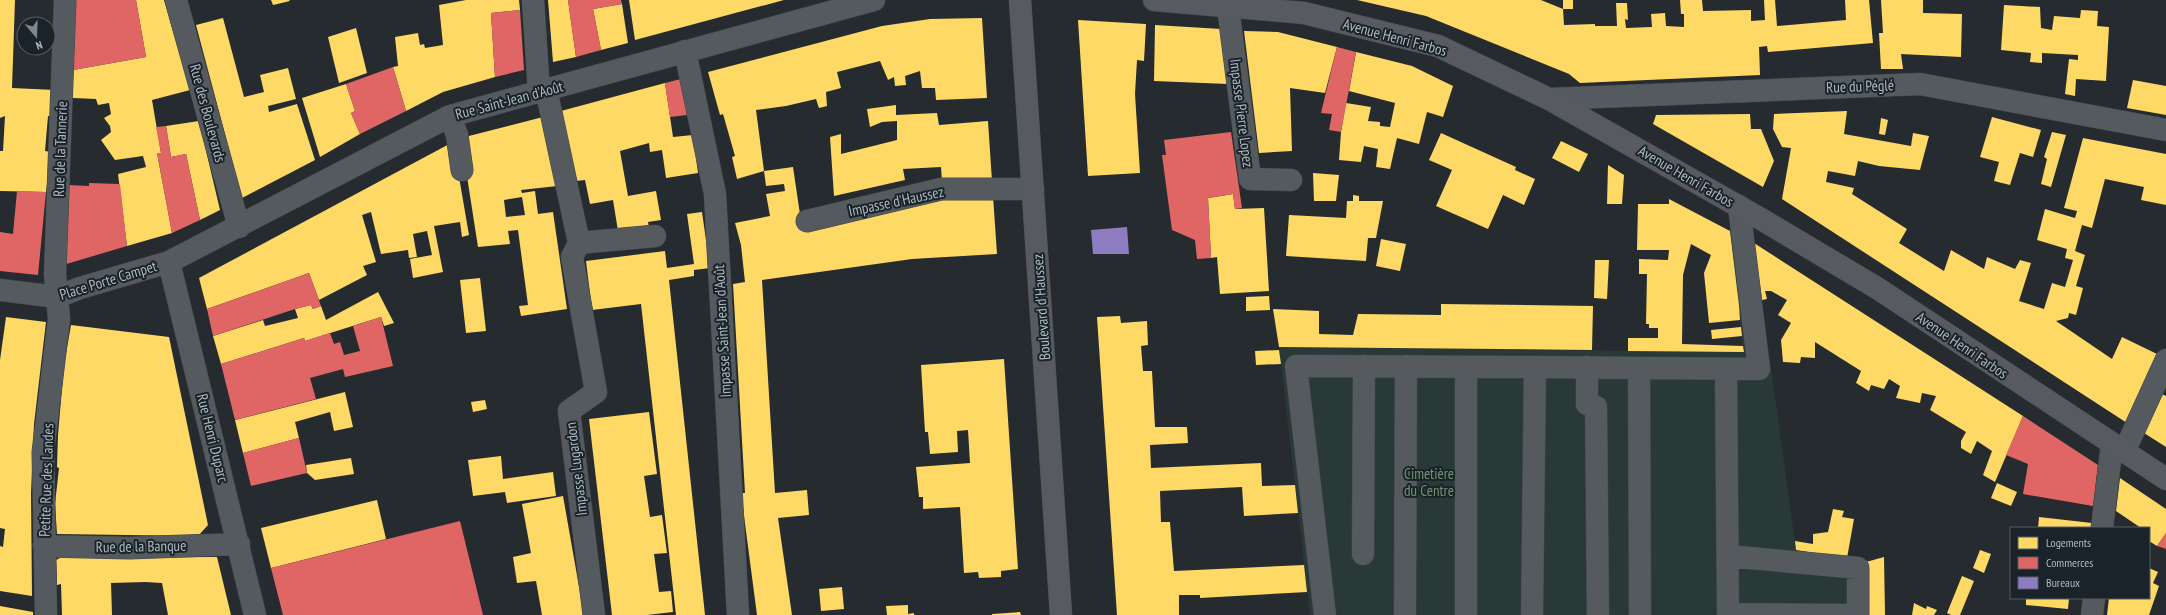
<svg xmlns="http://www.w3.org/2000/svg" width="2166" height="615" font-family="'PT Sans Narrow',sans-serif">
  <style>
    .green { fill: #283936 }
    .homes { fill: #ffd966; fill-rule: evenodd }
    .shops { fill: #e06666 }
    .offices { fill: #8e7cc3 }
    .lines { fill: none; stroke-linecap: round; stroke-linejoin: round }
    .minor-casing { stroke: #42474a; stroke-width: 23 }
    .major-casing { stroke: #42484c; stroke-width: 23 }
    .minor { stroke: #545a5e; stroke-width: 22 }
    .major { stroke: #575b5f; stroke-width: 22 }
    .labels { text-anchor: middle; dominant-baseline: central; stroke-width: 4; stroke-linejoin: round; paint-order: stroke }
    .street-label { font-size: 15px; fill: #aeb9c1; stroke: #1a2329 }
    .park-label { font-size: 15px; fill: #709472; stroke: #1a2329 }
  </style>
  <rect width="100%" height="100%" fill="#252b2f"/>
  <!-- green -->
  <path class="green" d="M 1730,231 L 1754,243 L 1796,550 L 1866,562 L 1866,615 L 1310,615 L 1279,347 L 1743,352 Z"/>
  <!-- homes -->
  <path class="homes" d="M 0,0 L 15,0 L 12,88 L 55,90 L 54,117 L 48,116 L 45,151 L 51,152 L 46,192 L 0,191 L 0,151 L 3,151 L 5,116 L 0,118 Z
    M 136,0 L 164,0 L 190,90 L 152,100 L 161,153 L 157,153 L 172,233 L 127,246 L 118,174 L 146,167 L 143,156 L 115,160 L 101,140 L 111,132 L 110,126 L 104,118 L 111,114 L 109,103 L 98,105 L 96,99 L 73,98 L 73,70 L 146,57 Z
    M 271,0 L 289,0 L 290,1 L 273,5 Z
    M 466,0 L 519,0 L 520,10 L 491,13 L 495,77 L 443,92 L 406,111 L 393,67 L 398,66 L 395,37 L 418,33 L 420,45 L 424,44 L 425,48 L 443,45 L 439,5 Z
    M 548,0 L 568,0 L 576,57 L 553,62 Z
    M 629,0 L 784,0 L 635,40 Z
    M 1357,0 L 1541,0 L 1563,9 L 1564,25 L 1595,24 L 1595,26 L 1617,26 L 1616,3 L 1627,3 L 1628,20 L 1625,19 L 1626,28 L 1652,27 L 1651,14 L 1665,13 L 1666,26 L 1684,27 L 1684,14 L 1681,14 L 1680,0 L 1702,0 L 1703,11 L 1751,10 L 1751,21 L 1765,20 L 1764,0 L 1775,0 L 1777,26 L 1846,20 L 1845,0 L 1869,0 L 1873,43 L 1768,52 L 1767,46 L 1759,47 L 1760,75 L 1580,83 L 1569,74 L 1426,16 Z
    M 1563,0 L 1573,0 L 1573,9 L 1563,9 Z
    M 1881,0 L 1923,0 L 1923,13 L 1962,14 L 1961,57 L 1901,54 L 1903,69 L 1881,69 L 1879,33 L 1883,33 Z
    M 622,4 L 628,43 L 601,50 L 593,9 Z
    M 2004,5 L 2040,7 L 2041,28 L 2052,30 L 2054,16 L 2080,18 L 2081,10 L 2098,11 L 2097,26 L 2109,27 L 2106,81 L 2076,79 L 2075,96 L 2065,94 L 2069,59 L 2078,60 L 2078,55 L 2042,53 L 2042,63 L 2030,62 L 2031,53 L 2001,50 Z
    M 223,18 L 244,97 L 264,92 L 260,75 L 288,68 L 296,99 L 268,106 L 269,112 L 297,104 L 315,160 L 242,198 L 196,25 Z
    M 982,18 L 987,98 L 936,100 L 935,88 L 922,88 L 920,71 L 905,76 L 906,85 L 895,86 L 894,77 L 888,80 L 880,61 L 837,72 L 841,88 L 826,92 L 827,106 L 819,108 L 816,99 L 786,106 L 756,110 L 764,171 L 737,179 L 732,157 L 735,156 L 723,114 L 720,115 L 708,72 L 882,26 L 930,19 Z
    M 1078,20 L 1146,24 L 1144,61 L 1137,60 L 1135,94 L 1140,173 L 1088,176 Z
    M 1155,25 L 1221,29 L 1228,84 L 1154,81 Z
    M 356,28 L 367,73 L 339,83 L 328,37 Z
    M 1244,31 L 1278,32 L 1337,47 L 1325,93 L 1290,88 L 1292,151 L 1259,153 Z
    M 1356,52 L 1412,66 L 1453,86 L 1443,117 L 1427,112 L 1419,144 L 1397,138 L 1390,169 L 1376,167 L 1378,149 L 1364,146 L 1361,162 L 1339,160 L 1341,132 L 1346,103 L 1371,107 L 1368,121 L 1380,122 L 1380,126 L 1390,127 L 1395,103 L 1349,91 Z
    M 2133,80 L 2166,86 L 2166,115 L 2127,108 Z
    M 665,83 L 673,137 L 693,135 L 698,173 L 666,178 L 662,150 L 650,152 L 649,143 L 620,151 L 628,196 L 656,191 L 661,220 L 648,222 L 649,227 L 618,231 L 613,200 L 590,204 L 585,180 L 576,181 L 561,111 Z
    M 346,84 L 355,111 L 351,113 L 360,134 L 320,157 L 302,98 Z
    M 896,105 L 896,115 L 937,113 L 939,125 L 988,121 L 992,181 L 942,182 L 941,167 L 903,169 L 905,180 L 834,196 L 830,137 L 841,134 L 841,154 L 897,140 L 897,121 L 882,122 L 870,127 L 867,109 Z
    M 1847,111 L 1844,134 L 1911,146 L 1913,133 L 1929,136 L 1920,170 L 1879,166 L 1858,161 L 1855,176 L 1828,171 L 1826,182 L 1854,188 L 1852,194 L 1907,229 L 1899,243 L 1944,271 L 1951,250 L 1984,269 L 1987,257 L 2015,269 L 2020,260 L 2031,263 L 2019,301 L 2044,309 L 2052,283 L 2065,287 L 2073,260 L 2065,258 L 2067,249 L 2037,240 L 2045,209 L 2075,218 L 2077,211 L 2064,208 L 2083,138 L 2166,154 L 2166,205 L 2141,200 L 2144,187 L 2105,179 L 2092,228 L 2082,225 L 2075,251 L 2085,255 L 2076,286 L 2083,288 L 2076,315 L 2069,313 L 2068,318 L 2056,321 L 2112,359 L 2122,337 L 2157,354 L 2127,423 L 1782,199 L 1791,148 L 1782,147 L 1773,129 L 1774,114 Z
    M 1750,114 L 1751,129 L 1761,129 L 1774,161 L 1763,187 L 1653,124 L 1656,115 Z
    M 543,117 L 557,186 L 521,190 L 522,193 L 535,191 L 538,214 L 553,212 L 567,309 L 521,316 L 519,306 L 528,305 L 518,230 L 508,231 L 510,244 L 478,247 L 461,138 ZM 522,197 L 525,215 L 506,217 L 504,200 Z
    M 1992,117 L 2041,130 L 2033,157 L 2020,153 L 2010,185 L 1994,181 L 1999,162 L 1980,157 Z
    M 1881,118 L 1888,120 L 1885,135 L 1879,134 Z
    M 199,121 L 220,210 L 200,220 L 186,154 L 171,157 L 166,126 Z
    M 2052,132 L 2066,135 L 2051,187 L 2041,184 L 2047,159 L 2044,157 Z
    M 1441,133 L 1516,167 L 1515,170 L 1535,179 L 1524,205 L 1503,195 L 1488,229 L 1436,206 L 1452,170 L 1429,160 Z
    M 1561,141 L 1588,154 L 1579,172 L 1552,158 Z
    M 453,142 L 469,235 L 462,237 L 460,222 L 434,226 L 443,272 L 413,278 L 410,259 L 432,255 L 427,231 L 413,234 L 417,257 L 409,258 L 408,250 L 381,254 L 371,212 L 362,215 L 376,262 L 363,266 L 367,275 L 319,300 L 309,273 L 207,309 L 199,278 Z
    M 1608,165 L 1624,175 L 1622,204 L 1607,204 Z
    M 793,167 L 802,228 L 926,199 L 993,196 L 997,254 L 912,259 L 762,280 L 775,493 L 807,490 L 809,515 L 778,518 L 792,615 L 757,615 L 741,493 L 745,493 L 733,284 L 745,282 L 741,245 L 735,223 L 770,216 L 766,194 L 785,191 L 784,184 L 766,186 L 764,171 Z
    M 1313,173 L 1339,175 L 1336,201 L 1314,201 Z
    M 1233,194 L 1235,209 L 1264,208 L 1269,291 L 1220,294 L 1217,257 L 1211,258 L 1208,198 Z
    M 1353,195 L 1359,196 L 1359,201 L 1383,201 L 1376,238 L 1368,238 L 1366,261 L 1286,256 L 1289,215 L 1346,218 L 1347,201 L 1353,201 Z
    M 1669,199 L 1730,231 L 1739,305 L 1740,320 L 1709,323 L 1704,273 L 1711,255 L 1691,244 L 1683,275 L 1682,344 L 1743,346 L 1744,352 L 1628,351 L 1628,338 L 1658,338 L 1658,328 L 1649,328 L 1649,324 L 1646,324 L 1647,274 L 1639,274 L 1639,259 L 1668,260 L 1669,250 L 1637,250 L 1638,204 L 1669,204 Z
    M 702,212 L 710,268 L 694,270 L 694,276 L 669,280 L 705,615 L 676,615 L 641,304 L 592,310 L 586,261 L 665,251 L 667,268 L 694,264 L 687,214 Z
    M 1381,239 L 1406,244 L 1400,271 L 1376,266 Z
    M 1754,243 L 2023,416 L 1995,482 L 1983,475 L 1992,451 L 1977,441 L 1971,454 L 1961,448 L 1961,441 L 1966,432 L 1930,410 L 1936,396 L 1922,393 L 1920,403 L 1896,398 L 1900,386 L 1889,379 L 1884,389 L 1871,385 L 1869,391 L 1856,383 L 1861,371 L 1815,342 L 1815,358 L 1801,357 L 1800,363 L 1783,362 L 1781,340 L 1791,323 L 1778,315 L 1787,300 L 1771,291 L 1765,291 L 1767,299 L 1762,300 Z
    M 1595,260 L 1609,260 L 1607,299 L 1594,298 Z
    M 480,278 L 486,331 L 466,333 L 460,280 Z
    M 378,292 L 394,323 L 384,326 L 381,317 L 305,341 L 304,338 L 221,364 L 213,336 L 263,320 L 265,326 L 298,318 L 295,309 L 311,305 L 313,309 L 321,306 L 326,320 Z
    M 1269,296 L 1270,310 L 1246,311 L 1246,297 Z
    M 1441,304 L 1593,306 L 1592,350 L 1279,347 L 1273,309 L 1319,311 L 1319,334 L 1353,335 L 1358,314 L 1441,315 Z
    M 1120,316 L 1121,323 L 1147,321 L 1148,345 L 1141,346 L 1143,371 L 1152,371 L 1155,427 L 1187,427 L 1188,443 L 1150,445 L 1151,468 L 1261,463 L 1262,486 L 1295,485 L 1298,513 L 1244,516 L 1242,487 L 1160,491 L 1161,522 L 1170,522 L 1174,571 L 1304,565 L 1307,592 L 1200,598 L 1200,595 L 1179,595 L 1179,615 L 1117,615 L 1097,317 Z
    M 6,317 L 46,322 L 34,424 L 31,493 L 32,596 L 0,591 L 0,546 L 3,547 L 5,529 L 0,528 L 0,360 Z
    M 71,325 L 169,337 L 208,525 L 198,536 L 57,534 L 55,504 L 59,468 L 57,467 L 58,435 L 64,365 Z
    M 1741,327 L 1742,336 L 1712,339 L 1711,330 Z
    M 1279,350 L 1281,364 L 1256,365 L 1255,351 Z
    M 1004,359 L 1018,569 L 1001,571 L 1001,577 L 979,578 L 978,572 L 964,573 L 960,507 L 923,509 L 923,497 L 919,497 L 916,467 L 970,463 L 968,430 L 957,431 L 958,452 L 930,454 L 928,432 L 925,432 L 921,365 Z
    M 345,392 L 353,427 L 334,431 L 330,412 L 295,422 L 299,438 L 243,453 L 235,420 Z
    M 2162,394 L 2166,396 L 2166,447 L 2144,433 Z
    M 485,400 L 487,409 L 473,412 L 471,402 Z
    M 649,412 L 657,474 L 644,476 L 650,517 L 662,515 L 667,553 L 654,554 L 659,592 L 671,591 L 673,612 L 647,615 L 612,615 L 589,419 Z
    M 501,456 L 503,479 L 553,472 L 556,496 L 507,503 L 505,492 L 473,496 L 468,460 Z
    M 351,458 L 354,474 L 315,480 L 307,473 L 306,465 Z
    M 2120,478 L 2166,509 L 2166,533 L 2157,546 L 2149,541 L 2149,528 L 2141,528 L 2116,511 Z
    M 1997,483 L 2017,492 L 2011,506 L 1991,498 Z
    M 563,496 L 584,615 L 542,615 L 536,581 L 517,583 L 513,557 L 531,553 L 522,504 Z
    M 377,500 L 386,539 L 271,568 L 261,528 Z
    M 1833,509 L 1844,511 L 1842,517 L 1854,519 L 1847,558 L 1796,550 L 1795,541 L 1813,544 L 1813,534 L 1828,532 Z
    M 2039,517 L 2092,523 L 2091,528 L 2038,528 Z
    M 1980,550 L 1991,554 L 1984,573 L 1973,568 Z
    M 217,557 L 231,615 L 168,615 L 162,583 L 145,582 L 111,583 L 112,615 L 62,615 L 61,584 L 57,585 L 56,560 L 60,558 Z
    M 1884,557 L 1885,615 L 1866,615 L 1866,562 Z
    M 2149,568 L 2158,572 L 2153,583 L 2159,586 L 2149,615 L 2107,615 L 2109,598 L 2149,598 Z
    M 1962,576 L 1974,581 L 1960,615 L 1951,615 L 1947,613 Z
    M 842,587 L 844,609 L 821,611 L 819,589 Z
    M 2026,598 L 2069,598 L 2068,609 L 2026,605 Z
    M 1914,603 L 1926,609 L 1927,606 L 1937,610 L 1934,615 L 1912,615 Z
    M 908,605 L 908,614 L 914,613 L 914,615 L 887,615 L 886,606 Z
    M 0,606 L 33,612 L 33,615 L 0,615 Z
    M 1020,612 L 1021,615 L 992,615 L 992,614 Z"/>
  <!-- shops -->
  <path class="shops" d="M 75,0 L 136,0 L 146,57 L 73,70 Z
    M 568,0 L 621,0 L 622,4 L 593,9 L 601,50 L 576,57 Z
    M 520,10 L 524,70 L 495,77 L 491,13 Z
    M 1337,47 L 1356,52 L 1341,132 L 1329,130 L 1332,114 L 1321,113 Z
    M 393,67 L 406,111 L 360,134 L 351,113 L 355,111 L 346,84 Z
    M 681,79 L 687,115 L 670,117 L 665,83 Z
    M 166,126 L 171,157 L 186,154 L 200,220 L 172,233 L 157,153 L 161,153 L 156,127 Z
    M 1231,132 L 1242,208 L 1235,209 L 1233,194 L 1208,198 L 1211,258 L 1197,259 L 1195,240 L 1172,230 L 1162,155 L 1166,155 L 1164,140 Z
    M 89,183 L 120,184 L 127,246 L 63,265 L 68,185 L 89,186 Z
    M 17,191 L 46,192 L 38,275 L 0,271 L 0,232 L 13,234 Z
    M 309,273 L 321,306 L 313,309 L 311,305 L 295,309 L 213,336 L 207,309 Z
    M 381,317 L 393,366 L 345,377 L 343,369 L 310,378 L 316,399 L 235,420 L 221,364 L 304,338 L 305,341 L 330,333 L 334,344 L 340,342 L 344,355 L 360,351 L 353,326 Z
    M 2023,416 L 2098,465 L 2093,506 L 2023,494 L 2028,464 L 2006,455 Z
    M 299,438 L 307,473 L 251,486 L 243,453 Z
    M 460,521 L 483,615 L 283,615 L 271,568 Z
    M 2166,533 L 2166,549 L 2157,546 Z"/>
  <!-- offices -->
  <path class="offices" d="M 1127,227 L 1129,254 L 1093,254 L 1091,230 Z"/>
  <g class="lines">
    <defs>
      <path id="minor" d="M 176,0 L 239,227
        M 533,0 L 539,92
        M 1228,7 L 1250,179 L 1291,180
        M 685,51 L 715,194 L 738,615
        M 546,89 L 579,243 L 655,236
        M 1549,99 L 1920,84 L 2166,130
        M 450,116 L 457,135 L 462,170
        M 807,221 L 941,189 L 1033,189
        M 579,243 L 572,257 L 596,392 L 569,411 L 594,615
        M 169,262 L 255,615
        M 0,290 L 57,297 L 80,288 L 169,262 L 450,116 L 874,0
        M 1587,367 L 1587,404 L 1596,407 L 1598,615
        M 1639,368 L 1640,615
        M 1726,369 L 1728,615
        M 2124,452 L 2166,360
        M 2102,528 L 2112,444
        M 44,546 L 129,548 L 239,544
        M 1363,554 L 1364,366
        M 1728,556 L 1858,568 L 1858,615
        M 1728,614 L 1858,615
        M 46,615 L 43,452 L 59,319 L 55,274 L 65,0
        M 1325,615 L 1296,366 L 1535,367
        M 1405,615 L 1406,366
        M 1466,615 L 1466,367
        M 1532,615 L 1535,367 L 1759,369 L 1739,206
        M 2092,615 L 2094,598"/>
      <path id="major" d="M 1020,0 L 1061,615
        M 1154,0 L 1304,13 L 1438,46 L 1549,99 L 1761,219 L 1877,288 L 2166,479"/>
    </defs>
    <!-- minor casing -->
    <use href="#minor" class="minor-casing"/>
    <!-- major casing -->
    <use href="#major" class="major-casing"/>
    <!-- minor -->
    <use href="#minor" class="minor"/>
    <!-- major -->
    <use href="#major" class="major"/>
  </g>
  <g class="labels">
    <!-- street labels -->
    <g class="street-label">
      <text transform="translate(1395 37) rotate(15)">Avenue Henri Farbos</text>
      <text transform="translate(1860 86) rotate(-2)">Rue du Péglé</text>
      <text transform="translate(509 100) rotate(-15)">Rue Saint-Jean d'Août</text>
      <text transform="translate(208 113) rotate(75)">Rue des Boulevards</text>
      <text transform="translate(1242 113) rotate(83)">Impasse Pierre Lopez</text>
      <text transform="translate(60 149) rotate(-88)">Rue de la Tannerie</text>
      <text transform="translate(1686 176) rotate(30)">Avenue Henri Farbos</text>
      <text transform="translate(896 201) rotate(-12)">Impasse d'Haussez</text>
      <text transform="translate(108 280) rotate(-17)">Place Porte Campet</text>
      <text transform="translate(1041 307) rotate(-94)">Boulevard d'Haussez</text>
      <text transform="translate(722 331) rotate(-93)">Impasse Saint-Jean d'Août</text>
      <text transform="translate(1962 345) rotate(34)">Avenue Henri Farbos</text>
      <text transform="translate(213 438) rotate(76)">Rue Henri Duparc</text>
      <text transform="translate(576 469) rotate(-97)">Impasse Lugardon</text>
      <text transform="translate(46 480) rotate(-88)">Petite Rue des Landes</text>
      <text transform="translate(141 546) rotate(-1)">Rue de la Banque</text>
    </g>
    <!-- park labels -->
    <g class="park-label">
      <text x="1429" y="473">Cimetière<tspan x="1429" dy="17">du Centre</tspan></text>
    </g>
  </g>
  <!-- legend -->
  <rect x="2010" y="527" width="140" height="72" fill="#1a2329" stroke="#555f66"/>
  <rect x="2018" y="537" width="20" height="12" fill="#ffd966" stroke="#555f66"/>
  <text x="2046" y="547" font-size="12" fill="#aeb9c1">Logements</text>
  <rect x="2018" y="557" width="20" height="12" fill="#e06666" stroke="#555f66"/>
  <text x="2046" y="567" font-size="12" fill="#aeb9c1">Commerces</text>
  <rect x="2018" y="577" width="20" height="12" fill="#8e7cc3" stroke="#555f66"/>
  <text x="2046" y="587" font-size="12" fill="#aeb9c1">Bureaux</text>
  <!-- north arrow -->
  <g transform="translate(36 36) rotate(161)"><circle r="19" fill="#1a2329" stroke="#555f66"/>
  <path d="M0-3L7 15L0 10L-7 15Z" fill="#7e878e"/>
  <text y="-6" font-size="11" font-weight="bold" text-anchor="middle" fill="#aeb9c1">N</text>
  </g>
</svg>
